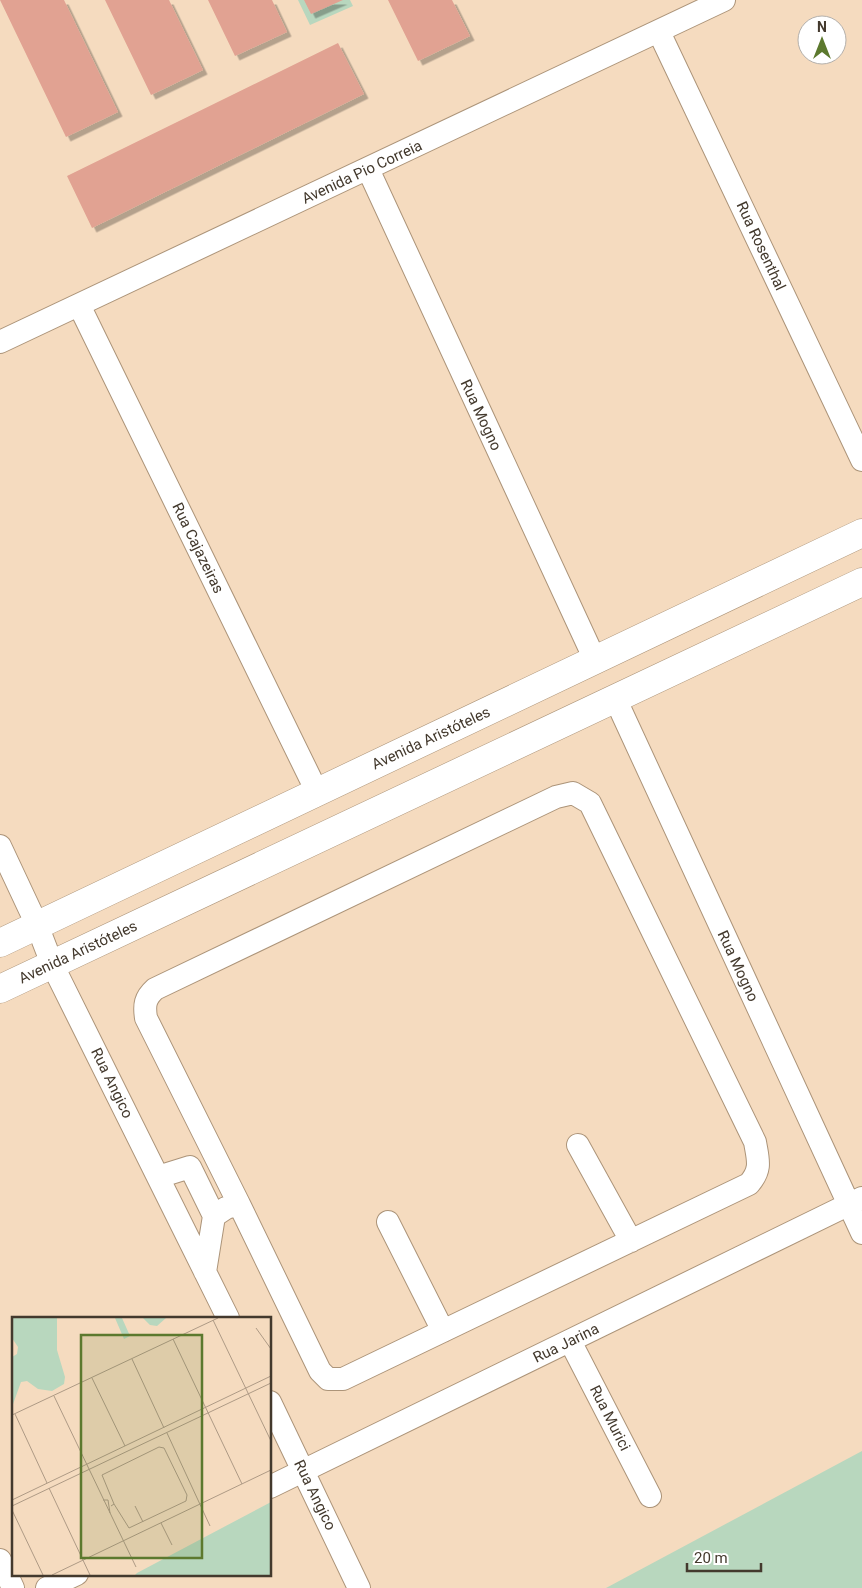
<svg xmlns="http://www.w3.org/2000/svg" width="862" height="1588" font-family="Roboto,sans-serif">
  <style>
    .green { fill: #b8d7be }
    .building { fill: #e1a292; filter: url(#shadow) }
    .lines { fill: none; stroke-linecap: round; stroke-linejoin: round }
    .minor-casing { stroke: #ac9479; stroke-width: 24 }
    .tertiary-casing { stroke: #ac9479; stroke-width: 29 }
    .minor { stroke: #fff; stroke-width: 22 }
    .tertiary { stroke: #fff; stroke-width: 28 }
    .labels { text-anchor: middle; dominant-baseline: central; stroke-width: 4; stroke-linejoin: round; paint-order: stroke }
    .street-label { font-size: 15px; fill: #43392d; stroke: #fff }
    .inset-road { fill: none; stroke: #ae9a85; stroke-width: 1 }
    .view { fill: #5c792e; fill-opacity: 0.15; stroke: #5c792e; stroke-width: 2.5 }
    .inset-edge { fill: none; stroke: #43392d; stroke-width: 2.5 }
  </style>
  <defs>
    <filter id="shadow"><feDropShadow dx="4.5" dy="4.5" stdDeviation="0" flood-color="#0004"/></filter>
  </defs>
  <rect width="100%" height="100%" fill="#f5dbbf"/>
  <!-- green -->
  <path class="green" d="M 298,0 L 350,0 L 353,6 L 310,25 Z
    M 862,1451 L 862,1588 L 606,1588 Z"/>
  <!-- building -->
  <path class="building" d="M 0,0 L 64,0 L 118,112 L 66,137 Z
    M 105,0 L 169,0 L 203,70 L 151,95 Z
    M 208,0 L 272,0 L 287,32 L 235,56 Z
    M 304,0 L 343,0 L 311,14 Z
    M 388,0 L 452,0 L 470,36 L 418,61 Z
    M 338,43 L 364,94 L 92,228 L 67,176 Z"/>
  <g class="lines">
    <defs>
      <path id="minor" d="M 659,32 L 862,460
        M 368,169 L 595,660
        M 79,305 L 317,792
        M 0,342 L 724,0
        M 615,698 L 862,1233
        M 0,846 L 37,925 L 52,964 L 228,1318
        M 578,1145 L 631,1241
        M 158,1177 L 190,1167 L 214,1216 L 205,1272
        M 214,1216 L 226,1208 L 239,1204 L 320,1371 L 328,1379 L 343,1379 L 749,1184 C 762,1169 758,1160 755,1142 L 590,803 L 573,793 L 556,797 L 155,989 C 145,998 144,1005 146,1018 L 239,1204
        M 388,1222 L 443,1331
        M 570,1341 L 650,1496
        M 270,1402 L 359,1588
        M 270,1487 L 862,1198
        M 0,1560 L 13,1588
        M 47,1588 L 77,1574"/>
      <path id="tertiary" d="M 0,943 L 862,533
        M 0,989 L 862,582"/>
    </defs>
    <!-- minor casing -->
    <use href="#minor" class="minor-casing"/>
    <!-- tertiary casing -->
    <use href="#tertiary" class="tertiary-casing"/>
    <!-- minor -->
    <use href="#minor" class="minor"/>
    <!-- tertiary -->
    <use href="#tertiary" class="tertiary"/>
  </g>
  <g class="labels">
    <!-- street labels -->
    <g class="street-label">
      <text transform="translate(362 172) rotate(-25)">Avenida Pio Correia</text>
      <text transform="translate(761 246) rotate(65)">Rua Rosenthal</text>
      <text transform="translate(481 415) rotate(65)">Rua Mogno</text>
      <text transform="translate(198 548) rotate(64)">Rua Cajazeiras</text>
      <text transform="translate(431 738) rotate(-25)">Avenida Aristóteles</text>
      <text transform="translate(78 952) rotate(-25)">Avenida Aristóteles</text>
      <text transform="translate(738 966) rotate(65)">Rua Mogno</text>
      <text transform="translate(112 1083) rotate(64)">Rua Angico</text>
      <text transform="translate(566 1343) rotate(-26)">Rua Jarina</text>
      <text transform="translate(610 1418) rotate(63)">Rua Murici</text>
      <text transform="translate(315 1495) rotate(64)">Rua Angico</text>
    </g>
  </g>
  <!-- overview -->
  <g transform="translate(12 1317)">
    <rect width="259" height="259" fill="#f5dbbf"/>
    <path d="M 0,1 L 45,1 L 45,33 L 53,60 L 52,67 L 40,74 L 26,72 L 15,64 L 9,65 L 0,90 L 0,40 L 5,37 L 6,30 L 0,21 ZM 103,1 L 110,1 L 118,19 L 112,22 ZM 131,1 L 154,1 L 145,9 L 138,8 ZM 259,185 L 259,258 L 123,258 L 125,256 Z" fill="#b8d7be"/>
    <path class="inset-road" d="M 201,3 L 259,124M 244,11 L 259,32M 161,22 L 230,167M 120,42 L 152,111M 80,61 L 113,129M 42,79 L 124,250M 3,97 L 35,166M 0,98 L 206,1M 155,116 L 198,209M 37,171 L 78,258M 0,183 L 259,59M 91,183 L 96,183 L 98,196M 0,189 L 259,66M 99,189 L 102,187 L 117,211 L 174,184 L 175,178 L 152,131 L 147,130 L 90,158 L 102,187M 123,189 L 131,205M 0,193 L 31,258M 149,206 L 160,228M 40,258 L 259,153"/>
    <path class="view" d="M 69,18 L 190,18 L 190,241 L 69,241 Z"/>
    <rect width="259" height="259" class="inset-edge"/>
  </g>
  <!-- north arrow -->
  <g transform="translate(822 40)"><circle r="24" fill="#ffffff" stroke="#b4b0ab"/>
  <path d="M0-4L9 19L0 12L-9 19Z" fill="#5c792e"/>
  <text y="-8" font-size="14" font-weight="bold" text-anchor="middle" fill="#43392d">N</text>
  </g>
  <!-- scale -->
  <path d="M687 1563v8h74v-8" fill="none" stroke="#43392d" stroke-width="2.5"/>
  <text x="694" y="1563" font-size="15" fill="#43392d" stroke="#ffffff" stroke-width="4" paint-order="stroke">20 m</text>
</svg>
